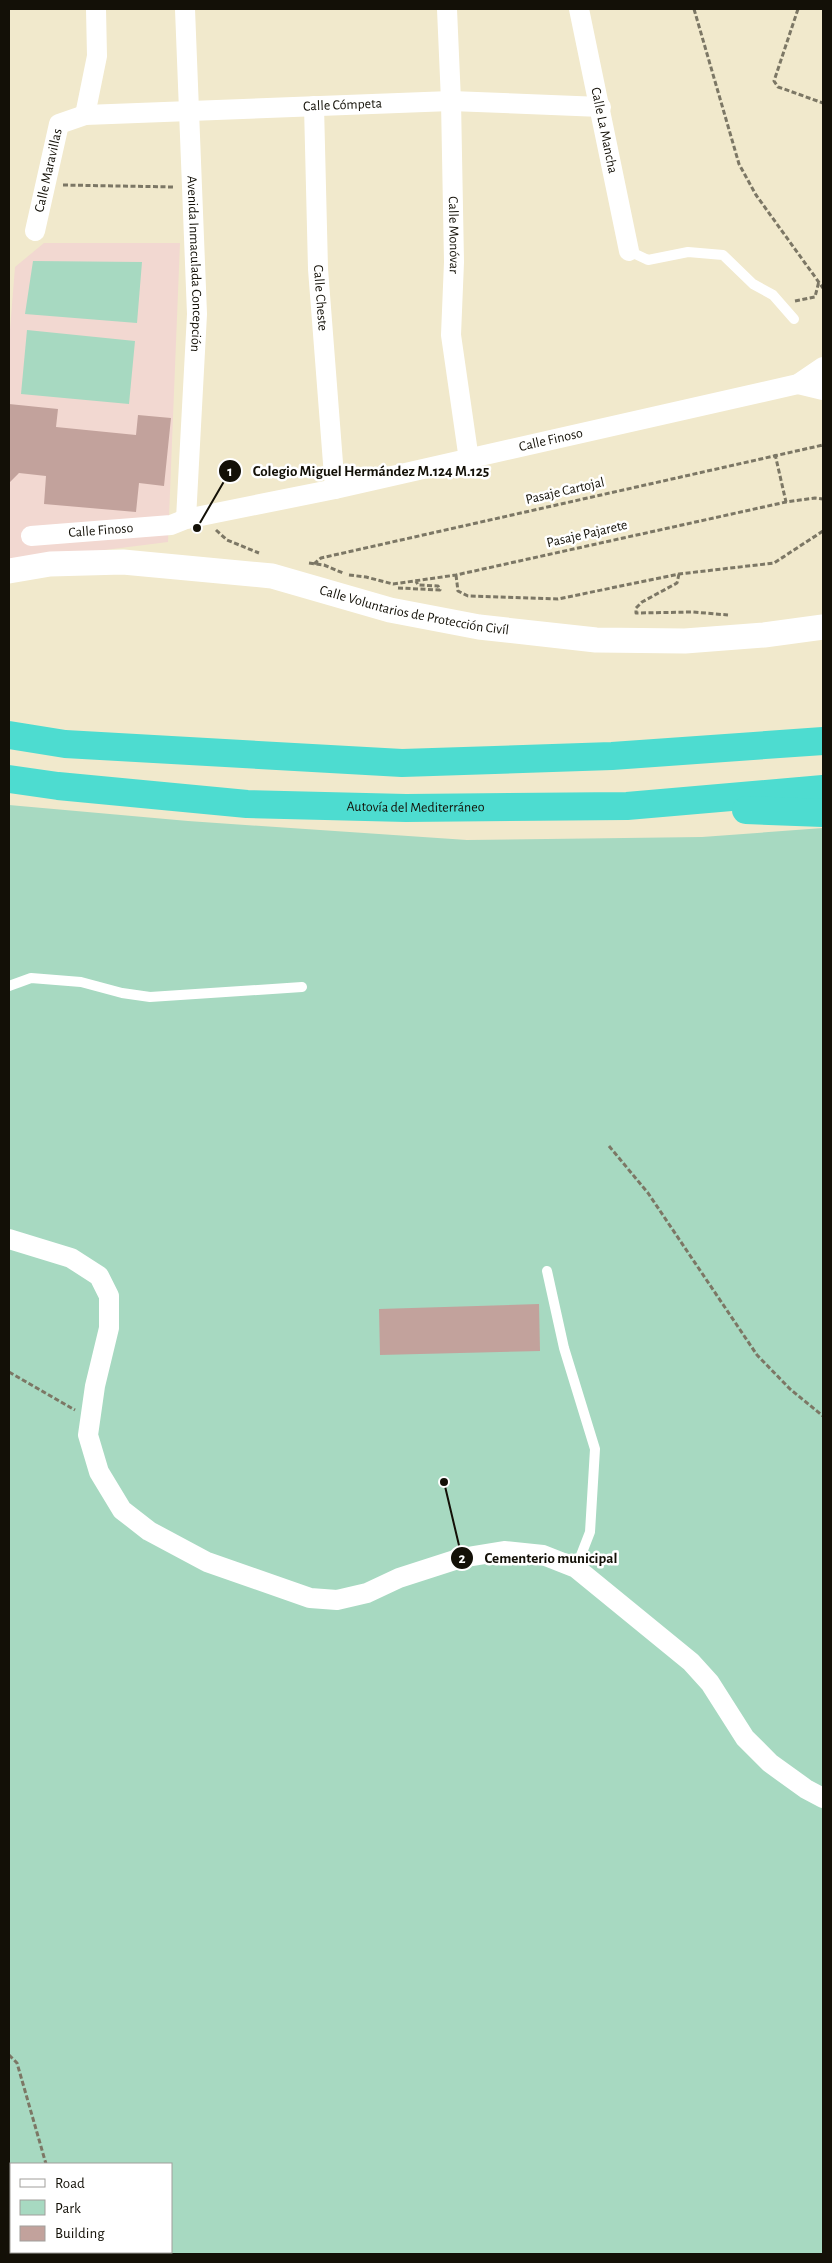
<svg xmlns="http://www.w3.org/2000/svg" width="832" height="2263" font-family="'Alegreya Sans',sans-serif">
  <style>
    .education { fill: #f2d8d1 }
    .green { fill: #a7d9c1; fill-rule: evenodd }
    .building { fill: #c2a29c }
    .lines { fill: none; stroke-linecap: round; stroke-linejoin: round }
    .path { stroke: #7c7765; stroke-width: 3; stroke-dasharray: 5 2.5; stroke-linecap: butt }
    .service { stroke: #fff; stroke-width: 10 }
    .minor { stroke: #fff; stroke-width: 20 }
    .tertiary { stroke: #fff; stroke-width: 25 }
    .motorway { stroke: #4ddcd0; stroke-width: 28 }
    .labels { text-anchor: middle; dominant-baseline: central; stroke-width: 5; stroke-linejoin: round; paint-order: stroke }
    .street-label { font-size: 14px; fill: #131007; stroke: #fff }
    .leader { fill: none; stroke: #131007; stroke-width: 2 }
    .callout-dot { fill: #131007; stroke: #fff; stroke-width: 2 }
    .mark-label { font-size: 15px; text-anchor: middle; font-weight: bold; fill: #fff }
    .callout-label { font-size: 15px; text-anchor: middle; font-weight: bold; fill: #131007; stroke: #fff; stroke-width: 5; stroke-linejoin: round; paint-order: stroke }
  </style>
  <rect width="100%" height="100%" fill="#f1e9cc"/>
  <!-- education -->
  <path class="education" d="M 44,243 L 180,243 L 168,542 L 9,562 L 9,342 L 15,267 Z"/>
  <!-- green -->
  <path class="green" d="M 33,261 L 142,262 L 137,323 L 25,314 Z
    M 27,330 L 135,341 L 129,404 L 21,394 Z
    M 9,805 L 188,821 L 467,840 L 702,837 L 823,828 L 823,2254 L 9,2254 ZM 11,2164 L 171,2164 L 171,2252 L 11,2252 Z"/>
  <!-- building -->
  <path class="building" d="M 9,404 L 58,409 L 56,427 L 136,435 L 138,415 L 171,418 L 164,486 L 139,483 L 136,512 L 44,504 L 46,476 L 19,473 L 9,483 Z
    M 539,1304 L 540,1351 L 380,1355 L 379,1309 Z"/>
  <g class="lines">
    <!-- path -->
    <path class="path" d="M 694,9 L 739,164 L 756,195 L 823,288
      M 798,9 L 774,81 L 778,87 L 784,89 L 823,103
      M 63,185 L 174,187
      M 795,301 L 815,297 L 819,281
      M 775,454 L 786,502
      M 216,530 L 227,540 L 259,553
      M 309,563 L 324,565 L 343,573
      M 314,564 L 321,558 L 823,445
      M 679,574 L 677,583 L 642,602 L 636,608 L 636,613 L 693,612 L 728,615
      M 349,575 L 366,577 L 393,584 L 456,575 L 786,502 L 815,498 L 823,499
      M 456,575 L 458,591 L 468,596 L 558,599 L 679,574 L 774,563 L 823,531
      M 398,588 L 440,590 L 438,586 L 418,585 L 416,581
      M 609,1146 L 648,1193 L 757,1355 L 790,1389 L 823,1416
      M 9,1372 L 75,1410
      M 9,2055 L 17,2063 L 46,2164
      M 53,2254 L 53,2252"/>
    <!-- service -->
    <path class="service" d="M 629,251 L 648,260 L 688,252 L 723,255 L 753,284 L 773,295 L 794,319
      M 9,986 L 31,978 L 81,982 L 122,993 L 150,997 L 302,987
      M 547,1271 L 564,1348 L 595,1449 L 590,1532 L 576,1568"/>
    <!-- minor -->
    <g class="minor">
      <path id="s1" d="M 185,9 L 197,314 L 186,519"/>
      <path id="s2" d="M 447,9 L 451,101 L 454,262 L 451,335 L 469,460"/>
      <path id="s3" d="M 579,9 L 629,251"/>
      <path id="s4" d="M 314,106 L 318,269 L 335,489"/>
      <path d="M 85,115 L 97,56 L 96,9"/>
      <path id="s5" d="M 35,231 L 59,124 L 85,115 L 451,101 L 601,107"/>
      <path d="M 798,384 L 823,390"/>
      <path id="s6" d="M 31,536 L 171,525 L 186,519 L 335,489 L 798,384 L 823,367"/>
      <path d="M 9,1239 L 71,1258 L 99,1276 L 109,1296 L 109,1328 L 95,1386 L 88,1435 L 99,1472 L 122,1510 L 149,1531 L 207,1562 L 310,1598 L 337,1600 L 367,1593 L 399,1578 L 461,1558 L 504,1551 L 543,1555 L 576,1568 L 691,1662 L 710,1683 L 745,1738 L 770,1763 L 806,1789 L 823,1798"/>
    </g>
    <!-- tertiary -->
    <path class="tertiary" id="s7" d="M 9,571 L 50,564 L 123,562 L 272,576 L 390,610 L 479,627 L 596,640 L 685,641 L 764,635 L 823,627"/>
    <!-- motorway -->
    <g class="motorway">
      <path d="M 9,735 L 65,744 L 402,763 L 612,756 L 823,741"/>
      <path id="s8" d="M 9,779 L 58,786 L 247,804 L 406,808 L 627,806 L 823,789"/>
      <path d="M 746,810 L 823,813"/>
    </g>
  </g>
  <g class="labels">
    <!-- street labels -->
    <g class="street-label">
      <text stroke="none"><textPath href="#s5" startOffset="395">Calle Cómpeta</textPath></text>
      <text stroke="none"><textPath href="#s3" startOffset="124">Calle La Mancha</textPath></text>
      <text stroke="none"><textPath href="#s5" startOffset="62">Calle Maravillas</textPath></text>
      <text stroke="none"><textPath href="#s2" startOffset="226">Calle Monóvar</textPath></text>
      <text stroke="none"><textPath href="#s1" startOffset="255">Avenida Inmaculada Concepción</textPath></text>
      <text stroke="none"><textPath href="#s4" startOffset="192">Calle Cheste</textPath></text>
      <text stroke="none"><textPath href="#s6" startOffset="530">Calle Finoso</textPath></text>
      <text transform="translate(565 491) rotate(-13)">Pasaje Cartojal</text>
      <text stroke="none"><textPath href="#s6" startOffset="70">Calle Finoso</textPath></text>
      <text transform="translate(587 534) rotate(-13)">Pasaje Pajarete</text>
      <text stroke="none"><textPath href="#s7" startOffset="411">Calle Voluntarios de Protección Civíl</textPath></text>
      <text stroke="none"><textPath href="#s8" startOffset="408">Autovía del Mediterráneo</textPath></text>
    </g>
  </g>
  <!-- callouts -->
  <path class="leader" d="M197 528L230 471M444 1482L462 1558"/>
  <g class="callout-dot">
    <circle cx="197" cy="528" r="5"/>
    <circle cx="444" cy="1482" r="5"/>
    <circle cx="230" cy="471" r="12"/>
    <circle cx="462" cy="1558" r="12"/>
  </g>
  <g class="mark-label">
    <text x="230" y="476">1</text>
    <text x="462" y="1563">2</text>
  </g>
  <g class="callout-label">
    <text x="371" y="476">Colegio Miguel Hermández M.124 M.125</text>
    <text x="551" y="1563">Cementerio municipal</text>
  </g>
  <!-- border -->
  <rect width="832" height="2263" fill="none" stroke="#131007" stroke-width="20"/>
  <!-- legend -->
  <rect x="10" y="2163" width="162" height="90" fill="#ffffff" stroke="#a19f9c"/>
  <rect x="20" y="2179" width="25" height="8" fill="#ffffff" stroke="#a19f9c"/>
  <text x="55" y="2188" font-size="15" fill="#131007">Road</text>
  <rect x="20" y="2200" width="25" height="15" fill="#a7d9c1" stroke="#a19f9c"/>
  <text x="55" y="2213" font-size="15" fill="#131007">Park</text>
  <rect x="20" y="2226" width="25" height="15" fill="#c2a29c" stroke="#a19f9c"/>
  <text x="55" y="2238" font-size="15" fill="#131007">Building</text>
</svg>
